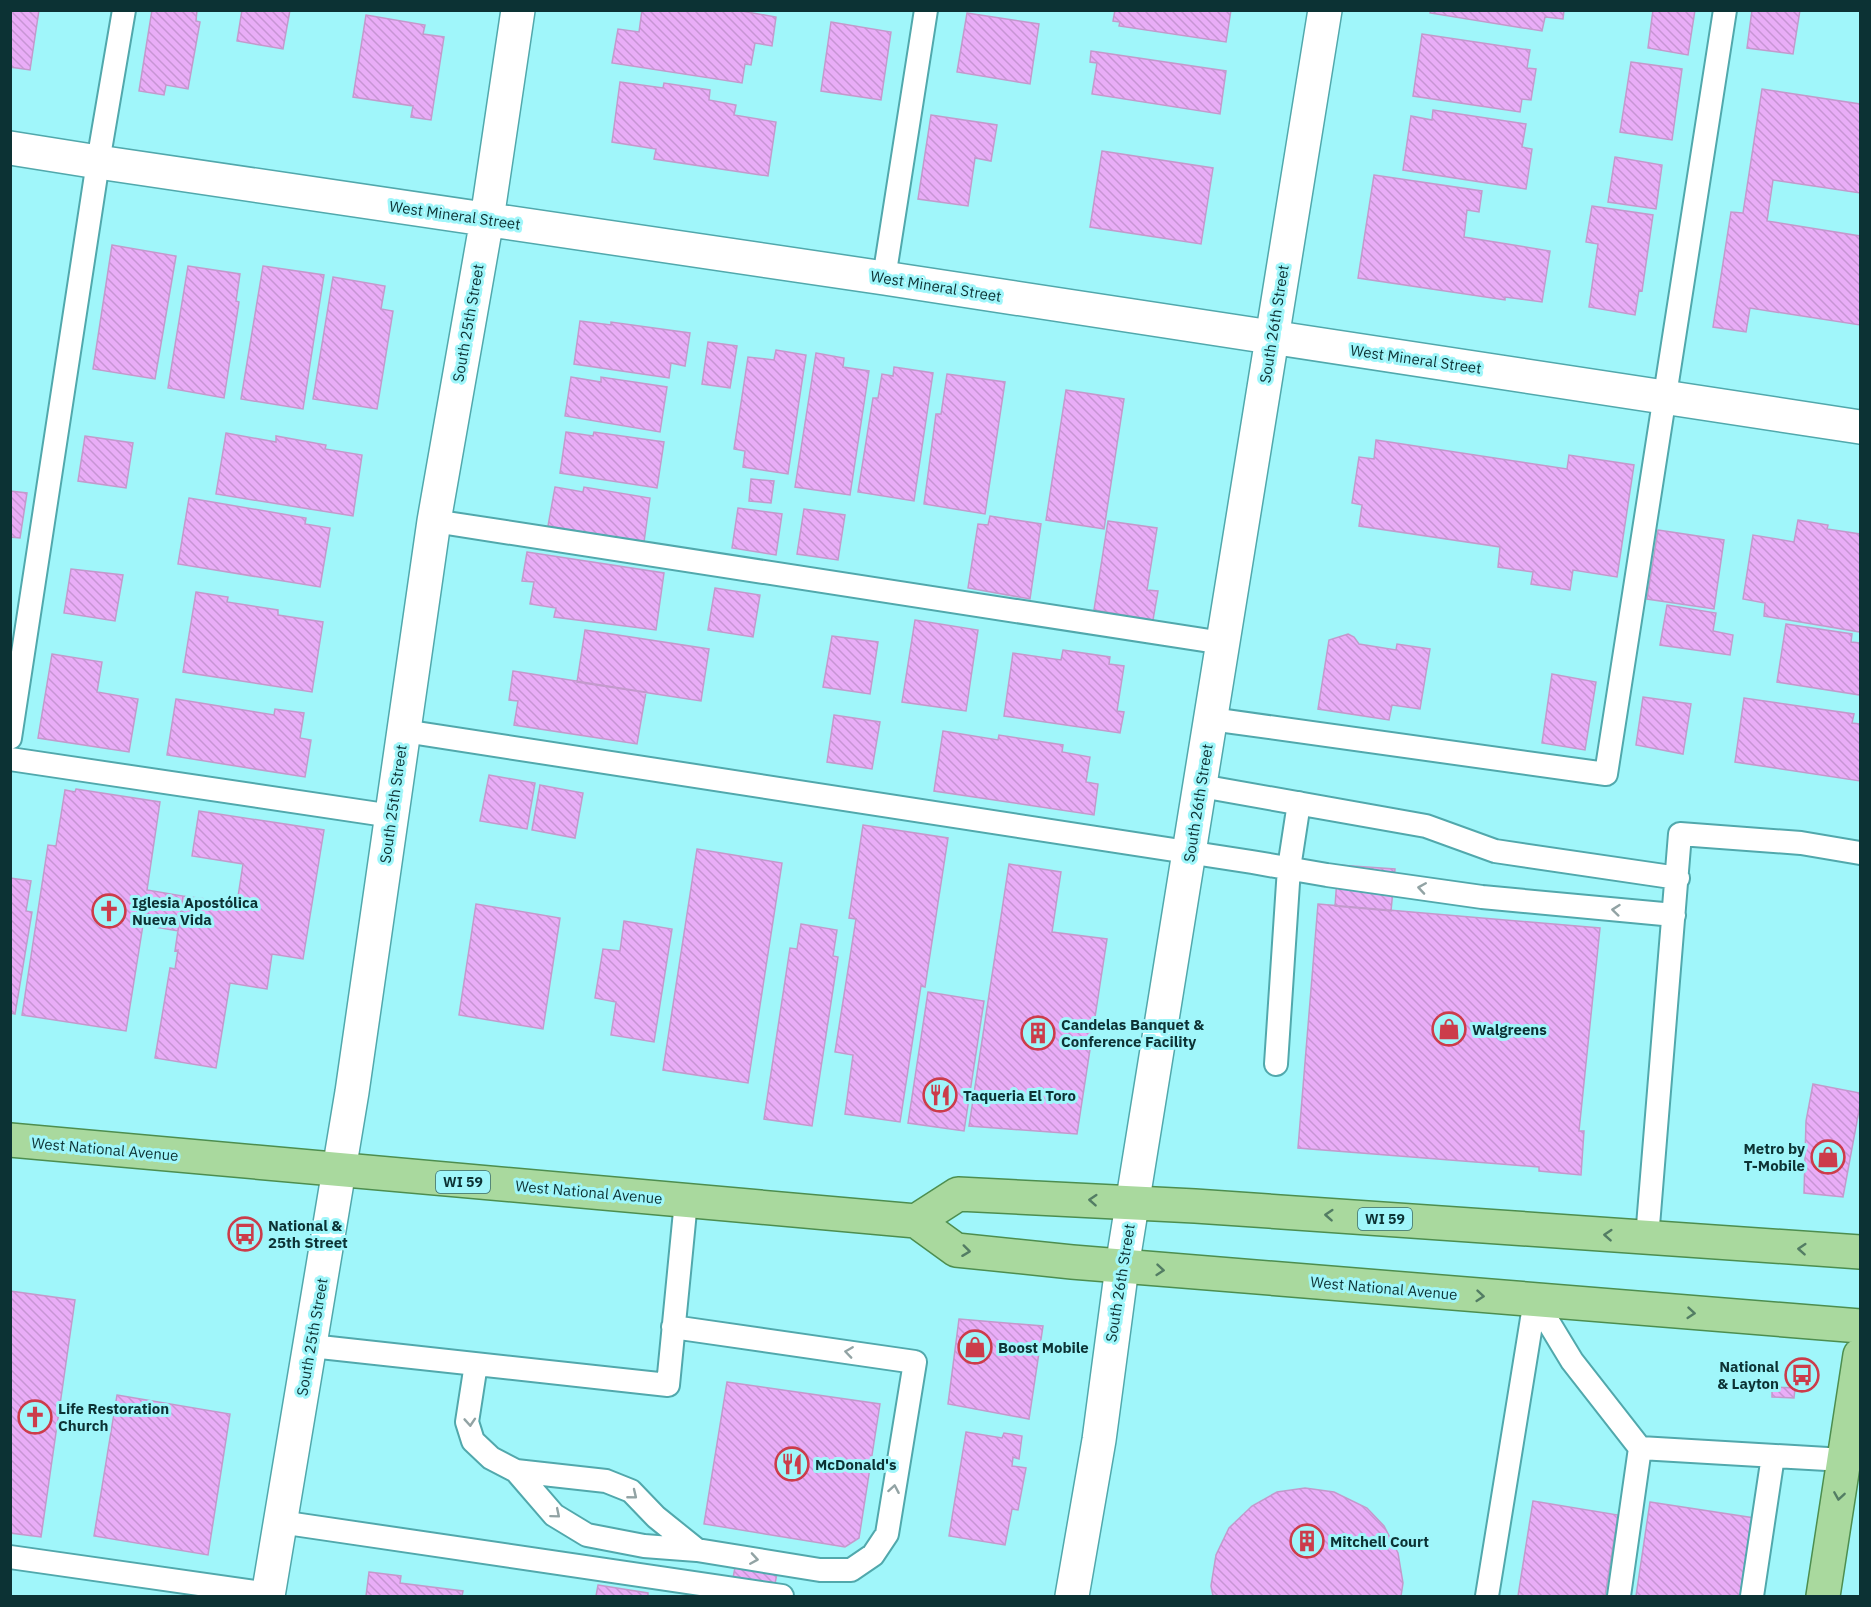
<svg xmlns="http://www.w3.org/2000/svg" width="1871" height="1607" font-family="'IBM Plex Sans',sans-serif">
  <style>
    .building { fill: url(#building-back-hatch); stroke: #c39acc; stroke-width: 1.5 }
    .lines { fill: none; stroke-linecap: round; stroke-linejoin: round }
    .service-casing { stroke: #51a8ac; stroke-width: 26 }
    .minor-casing { stroke: #51a8ac; stroke-width: 36 }
    .primary-casing { stroke: #4d8e4f; stroke-width: 36 }
    .service { stroke: #fff; stroke-width: 22 }
    .minor { stroke: #fff; stroke-width: 33 }
    .primary { stroke: #a9d99e; stroke-width: 33 }
    .oneway { stroke: #92a3a4 }
    .oneway2 { stroke: #537d64 }
    .labels { text-anchor: middle; dominant-baseline: central; stroke-width: 6; stroke-linejoin: round; paint-order: stroke }
    .shield { fill: #a0f6fa; stroke: #386d6f; stroke-width: 1.5 }
    .shield-label { font-size: 14px; font-weight: bold; fill: #0c3234 }
    .street-label { font-size: 15px; fill: #0c3234; stroke: #a0f6fa }
    .poi-label { font-size: 15px; font-weight: bold; fill: #0c3234; stroke: #a0f6fa; text-anchor: start }
  </style>
  <defs>
    <pattern id="building-back-hatch" width="6" height="6" patternUnits="userSpaceOnUse" patternTransform="scale(1.5)"><rect width="6" height="6" fill="#e9adf7"/><path d="M-1 5l2 2M0 0l6 6M5-1l2 2" fill="none" stroke="#c795d4"/></pattern>
  </defs>
  <rect width="100%" height="100%" fill="#a0f6fa"/>
  <!-- building -->
  <path class="building" d="M 10,10 L 39,10 L 30,70 L 10,67 Z
    M 152,10 L 197,10 L 196,21 L 200,22 L 188,89 L 166,85 L 164,95 L 139,91 Z
    M 242,10 L 290,10 L 283,49 L 237,41 Z
    M 642,10 L 736,10 L 776,17 L 772,46 L 755,43 L 751,65 L 745,64 L 742,83 L 612,63 L 618,29 L 639,32 Z
    M 1115,10 L 1231,10 L 1226,42 L 1119,26 L 1120,22 L 1113,21 Z
    M 1431,10 L 1564,10 L 1563,19 L 1545,17 L 1542,31 L 1430,13 Z
    M 1653,10 L 1695,10 L 1688,55 L 1648,48 Z
    M 1752,10 L 1800,10 L 1793,54 L 1747,48 Z
    M 967,13 L 1039,24 L 1030,84 L 957,72 Z
    M 366,15 L 425,25 L 423,34 L 444,37 L 431,120 L 411,117 L 413,106 L 353,97 Z
    M 831,22 L 891,32 L 881,100 L 821,91 Z
    M 1422,34 L 1530,50 L 1527,68 L 1536,69 L 1531,100 L 1522,99 L 1520,112 L 1413,96 Z
    M 1091,51 L 1226,71 L 1220,114 L 1092,94 L 1097,63 L 1090,62 Z
    M 1631,62 L 1682,69 L 1672,140 L 1620,132 Z
    M 620,82 L 663,88 L 664,83 L 710,90 L 709,100 L 736,105 L 734,115 L 776,122 L 768,176 L 654,159 L 656,149 L 612,142 Z
    M 1762,89 L 1860,104 L 1860,193 L 1773,180 L 1767,221 L 1860,236 L 1860,325 L 1750,308 L 1746,332 L 1713,327 L 1731,212 L 1743,213 Z
    M 1433,110 L 1526,124 L 1522,147 L 1532,149 L 1526,189 L 1403,170 L 1411,116 L 1432,120 Z
    M 931,115 L 997,125 L 991,161 L 975,158 L 968,206 L 918,199 Z
    M 1102,151 L 1213,168 L 1201,244 L 1090,227 Z
    M 1615,157 L 1662,165 L 1656,209 L 1608,202 Z
    M 1374,175 L 1482,191 L 1479,212 L 1467,210 L 1464,237 L 1550,251 L 1542,302 L 1505,297 L 1505,300 L 1358,278 Z
    M 1592,206 L 1653,215 L 1642,291 L 1639,290 L 1635,315 L 1589,307 L 1598,244 L 1586,242 Z
    M 112,245 L 176,256 L 155,379 L 93,369 Z
    M 188,266 L 240,274 L 236,301 L 239,302 L 224,398 L 168,388 Z
    M 263,266 L 324,275 L 303,409 L 241,399 Z
    M 333,277 L 385,286 L 381,309 L 393,311 L 377,409 L 313,399 Z
    M 580,321 L 611,325 L 611,322 L 690,333 L 685,366 L 671,363 L 669,378 L 574,364 Z
    M 708,342 L 737,346 L 730,388 L 702,384 Z
    M 776,350 L 806,355 L 788,474 L 743,467 L 745,451 L 734,449 L 748,357 L 774,360 Z
    M 816,353 L 844,358 L 843,367 L 869,371 L 850,495 L 795,487 Z
    M 894,367 L 933,373 L 914,501 L 858,492 L 873,398 L 878,398 L 882,374 L 893,376 Z
    M 947,374 L 1005,382 L 985,514 L 924,504 L 936,414 L 941,414 Z
    M 571,377 L 601,382 L 601,377 L 667,387 L 660,432 L 565,416 Z
    M 1066,390 L 1124,399 L 1104,529 L 1046,520 Z
    M 566,432 L 593,436 L 594,432 L 664,442 L 657,488 L 560,473 Z
    M 226,433 L 276,442 L 276,436 L 326,445 L 325,449 L 362,455 L 353,516 L 216,494 Z
    M 85,436 L 133,443 L 126,488 L 78,481 Z
    M 1376,440 L 1567,469 L 1569,455 L 1634,465 L 1617,577 L 1573,570 L 1570,590 L 1531,584 L 1533,572 L 1498,567 L 1500,547 L 1359,526 L 1362,505 L 1352,503 L 1359,457 L 1374,459 Z
    M 751,479 L 774,481 L 771,503 L 749,501 Z
    M 555,487 L 583,492 L 584,487 L 650,498 L 644,542 L 548,526 Z
    M 10,491 L 27,493 L 20,538 L 10,537 Z
    M 189,498 L 306,518 L 305,524 L 330,528 L 320,587 L 178,564 Z
    M 738,508 L 782,514 L 776,555 L 732,548 Z
    M 804,509 L 845,515 L 838,560 L 797,554 Z
    M 990,516 L 1041,524 L 1030,599 L 968,588 L 978,524 L 988,525 Z
    M 1798,520 L 1828,525 L 1827,529 L 1860,534 L 1860,632 L 1764,616 L 1765,603 L 1743,599 L 1753,535 L 1794,542 Z
    M 1108,521 L 1157,528 L 1147,590 L 1158,591 L 1153,620 L 1094,610 Z
    M 1658,530 L 1724,540 L 1714,609 L 1647,599 Z
    M 527,552 L 664,573 L 656,630 L 554,617 L 556,608 L 530,604 L 534,582 L 522,581 Z
    M 71,569 L 123,575 L 115,621 L 64,613 Z
    M 715,588 L 760,595 L 753,637 L 708,630 Z
    M 196,592 L 228,597 L 227,602 L 278,610 L 278,615 L 323,622 L 312,692 L 183,672 Z
    M 1667,605 L 1716,613 L 1713,631 L 1733,635 L 1730,655 L 1660,645 Z
    M 915,620 L 978,630 L 966,711 L 902,702 Z
    M 1786,624 L 1852,634 L 1851,642 L 1860,643 L 1860,695 L 1777,682 Z
    M 585,630 L 709,649 L 701,701 L 577,682 Z
    M 1348,634 L 1354,637 L 1359,644 L 1396,650 L 1397,644 L 1430,649 L 1420,709 L 1392,705 L 1389,720 L 1318,709 L 1329,640 Z
    M 832,636 L 878,642 L 870,694 L 823,687 Z
    M 1063,650 L 1110,657 L 1109,664 L 1124,666 L 1117,711 L 1124,712 L 1120,733 L 1004,716 L 1013,653 L 1061,660 Z
    M 52,654 L 102,662 L 97,692 L 138,699 L 129,752 L 38,738 Z
    M 513,671 L 646,692 L 637,744 L 514,725 L 518,701 L 509,700 Z
    M 1552,674 L 1596,682 L 1585,750 L 1542,743 Z
    M 1643,697 L 1691,704 L 1683,754 L 1636,745 Z
    M 1744,698 L 1854,714 L 1852,723 L 1860,724 L 1860,781 L 1735,762 Z
    M 176,699 L 274,715 L 275,709 L 304,713 L 300,738 L 311,740 L 305,777 L 167,755 Z
    M 834,715 L 880,722 L 872,769 L 827,762 Z
    M 943,731 L 998,740 L 999,735 L 1063,745 L 1062,752 L 1090,757 L 1086,782 L 1098,784 L 1094,815 L 934,791 Z
    M 489,775 L 535,783 L 527,829 L 480,821 Z
    M 540,785 L 583,793 L 575,838 L 532,830 Z
    M 76,789 L 160,802 L 147,890 L 183,896 L 178,931 L 143,925 L 126,1031 L 22,1015 L 48,845 L 56,846 L 65,790 L 75,792 Z
    M 199,811 L 324,830 L 303,959 L 272,954 L 267,989 L 230,983 L 216,1068 L 155,1058 L 170,968 L 175,969 L 178,950 L 175,951 L 183,896 L 237,903 L 243,864 L 192,856 Z
    M 863,825 L 948,838 L 925,987 L 921,986 L 900,1122 L 845,1114 L 853,1055 L 835,1052 L 856,919 L 849,918 Z
    M 697,849 L 782,863 L 748,1083 L 663,1070 Z
    M 1009,864 L 1061,872 L 1052,932 L 1107,939 L 1077,1134 L 969,1126 Z
    M 1338,865 L 1395,869 L 1391,911 L 1335,906 Z
    M 10,878 L 31,881 L 26,911 L 32,912 L 15,1014 L 10,1013 Z
    M 476,904 L 560,918 L 543,1029 L 459,1015 Z
    M 1318,904 L 1600,928 L 1579,1131 L 1584,1131 L 1581,1175 L 1539,1171 L 1539,1167 L 1298,1148 Z
    M 624,921 L 672,929 L 654,1042 L 611,1035 L 616,1002 L 595,998 L 603,949 L 620,951 Z
    M 801,924 L 837,930 L 833,956 L 838,957 L 812,1126 L 764,1119 L 790,948 L 797,949 Z
    M 928,992 L 984,1001 L 964,1131 L 908,1123 Z
    M 1813,1084 L 1860,1093 L 1860,1105 L 1843,1197 L 1804,1193 L 1806,1121 Z
    M 10,1291 L 75,1300 L 41,1537 L 10,1533 Z
    M 959,1319 L 1043,1326 L 1029,1419 L 948,1404 Z
    M 727,1382 L 880,1404 L 859,1538 L 845,1547 L 704,1524 Z
    M 1772,1387 L 1795,1388 L 1794,1398 L 1772,1397 Z
    M 117,1395 L 230,1414 L 208,1555 L 94,1536 Z
    M 966,1432 L 1002,1438 L 1004,1433 L 1022,1436 L 1019,1459 L 1013,1457 L 1012,1466 L 1026,1468 L 1018,1510 L 1012,1509 L 1005,1545 L 949,1536 Z
    M 1305,1488 L 1334,1492 L 1367,1508 L 1384,1526 L 1398,1553 L 1403,1583 L 1401,1596 L 1213,1596 L 1211,1586 L 1216,1555 L 1229,1528 L 1252,1506 L 1277,1492 Z
    M 1533,1501 L 1618,1515 L 1605,1596 L 1518,1596 Z
    M 1650,1502 L 1774,1521 L 1762,1596 L 1636,1596 Z
    M 736,1562 L 778,1568 L 775,1584 L 733,1578 Z
    M 369,1572 L 401,1576 L 400,1583 L 463,1591 L 462,1596 L 366,1596 Z
    M 598,1585 L 648,1593 L 648,1596 L 596,1596 Z"/>
  <g class="lines">
    <defs>
      <path id="service" d="M 884,278 L 926,10
        M 434,521 L 1223,643
        M 1211,719 L 1606,774 L 1725,10
        M 404,731 L 1252,862 L 1327,875 L 1482,897 L 1674,915
        M 10,738 L 98,162 L 124,10
        M 10,759 L 392,816
        M 1201,786 L 1426,826 L 1495,851 L 1678,878
        M 1276,1064 L 1289,868 L 1299,803
        M 1647,1238 L 1680,834 L 1801,843 L 1860,853
        M 1535,1300 L 1572,1361 L 1640,1448 L 1844,1460
        M 311,1346 L 668,1385 L 686,1201
        M 476,1364 L 467,1422 L 473,1441 L 491,1458 L 516,1471 L 554,1515 L 587,1535 L 644,1546 L 697,1550 L 820,1570 L 851,1570 L 873,1555 L 887,1534 L 915,1362 L 673,1327
        M 516,1471 L 606,1481 L 631,1491 L 656,1517 L 697,1550
        M 280,1522 L 782,1596
        M 10,1557 L 269,1594
        M 1487,1596 L 1535,1300
        M 1619,1596 L 1640,1448
        M 1752,1596 L 1773,1456"/>
      <path id="minor" d="M 10,148 L 98,162 L 884,278 L 1860,427
        M 268,1596 L 352,1092 L 434,521 L 487,219 L 518,10
        M 1072,1596 L 1099,1440 L 1122,1267 L 1325,10"/>
      <path id="primary" d="M 10,1140 L 916,1221 L 956,1250 L 1072,1262 L 1860,1326
        M 916,1221 L 958,1194 L 1195,1206 L 1860,1252
        M 1823,1596 L 1860,1355"/>
    </defs>
    <!-- service casing -->
    <use href="#service" class="service-casing"/>
    <!-- minor casing -->
    <use href="#minor" class="minor-casing"/>
    <!-- primary casing -->
    <use href="#primary" class="primary-casing"/>
    <!-- service -->
    <use href="#service" class="service"/>
    <!-- minor -->
    <use href="#minor" class="minor"/>
    <!-- primary -->
    <use href="#primary" class="primary"/>
  </g>
  <!-- one-way arrows -->
  <defs><path id="oneway-chevron" d="M-2-3.5L2.5 0L-2 3.5" fill="none" stroke-width="1.6" stroke-linecap="round" stroke-linejoin="round" transform="scale(1.5)"/></defs>
  <g class="oneway">
    <use href="#oneway-chevron" transform="translate(1422 888) rotate(-171)"/>
    <use href="#oneway-chevron" transform="translate(1616 910) rotate(-174)"/>
    <use href="#oneway-chevron" transform="translate(849 1352) rotate(-172)"/>
    <use href="#oneway-chevron" transform="translate(470 1422) rotate(86)"/>
    <use href="#oneway-chevron" transform="translate(894 1489) rotate(-80)"/>
    <use href="#oneway-chevron" transform="translate(633 1495) rotate(39)"/>
    <use href="#oneway-chevron" transform="translate(556 1514) rotate(40)"/>
    <use href="#oneway-chevron" transform="translate(754 1559) rotate(9)"/>
  </g>
  <g class="oneway2">
    <use href="#oneway-chevron" transform="translate(1093 1200) rotate(-176)"/>
    <use href="#oneway-chevron" transform="translate(1329 1215) rotate(-176)"/>
    <use href="#oneway-chevron" transform="translate(1608 1235) rotate(-176)"/>
    <use href="#oneway-chevron" transform="translate(1802 1249) rotate(-176)"/>
    <use href="#oneway-chevron" transform="translate(966 1251) rotate(7)"/>
    <use href="#oneway-chevron" transform="translate(1160 1270) rotate(5)"/>
    <use href="#oneway-chevron" transform="translate(1480 1296) rotate(5)"/>
    <use href="#oneway-chevron" transform="translate(1691 1313) rotate(5)"/>
    <use href="#oneway-chevron" transform="translate(1839 1496) rotate(99)"/>
  </g>
  <!-- icons -->
  <defs>
    <symbol id="church-ring" viewBox="-11 -11 22 22"><circle r="9.5" fill="#a0f6fa" stroke="#cc3c4a" stroke-width="1.5"/><path d="M-1.2-6h2.4v3.5h3.3v2.4h-3.3V6h-2.4V-.1h-3.3v-2.4h3.3Z" fill="#cc3c4a"/></symbol>
    <symbol id="shop-ring" viewBox="-11 -11 22 22"><circle r="9.5" fill="#a0f6fa" stroke="#cc3c4a" stroke-width="1.5"/><path d="M-5-2.5h2.3a2.7 3.5 0 0 1 5.4 0H5L5.5 6h-11ZM-1.5-2.5h3a1.5 2.3 0 0 0-3 0Z" fill="#cc3c4a"/></symbol>
    <symbol id="building-ring" viewBox="-11 -11 22 22"><circle r="9.5" fill="#a0f6fa" stroke="#cc3c4a" stroke-width="1.5"/><path d="M-4-6H4V6H1V3H-1V6H-4ZM-2.5-4.3h1.7v1.8h-1.7ZM.8-4.3h1.7v1.8H.8ZM-2.5-1h1.7V.8h-1.7ZM.8-1h1.7V.8H.8Z" fill="#cc3c4a"/></symbol>
    <symbol id="restaurant-ring" viewBox="-11 -11 22 22"><circle r="9.5" fill="#a0f6fa" stroke="#cc3c4a" stroke-width="1.5"/><path d="M-5-6h1v4h1v-4h1v4h1v-4h1v5L-1.5 .5V6h-2V.5L-5-1ZM5-6V6H3V1.5H1.5Q1.5-4 5-6Z" fill="#cc3c4a"/></symbol>
    <symbol id="bus-ring" viewBox="-11 -11 22 22"><circle r="9.5" fill="#a0f6fa" stroke="#cc3c4a" stroke-width="1.5"/><path d="M-5-6H5V4H4V6H2V4H-2V6H-4V4H-5ZM-3.5-4V0h7V-4ZM-3.5 1.2v1.5H-2V1.2ZM2 1.2v1.5H3.5V1.2Z" fill="#cc3c4a"/></symbol>
  </defs>
  <g fill-rule="evenodd">
    <use href="#church-ring" x="90" y="892" width="38" height="38"/>
    <use href="#shop-ring" x="1430" y="1010" width="38" height="38"/>
    <use href="#building-ring" x="1019" y="1014" width="38" height="38"/>
    <use href="#restaurant-ring" x="921" y="1076" width="38" height="38"/>
    <use href="#shop-ring" x="1809" y="1138" width="38" height="38"/>
    <use href="#bus-ring" x="226" y="1215" width="38" height="38"/>
    <use href="#shop-ring" x="956" y="1328" width="38" height="38"/>
    <use href="#bus-ring" x="1783" y="1356" width="38" height="38"/>
    <use href="#church-ring" x="16" y="1398" width="38" height="38"/>
    <use href="#restaurant-ring" x="773" y="1445" width="38" height="38"/>
    <use href="#building-ring" x="1288" y="1522" width="38" height="38"/>
  </g>
  <g class="labels">
    <!-- shield labels -->
    <g class="shield">
      <rect x="436" y="1171" width="54" height="22" rx="4.5"/>
      <rect x="1358" y="1208" width="54" height="22" rx="4.5"/>
    </g>
    <g class="shield-label">
      <text x="463" y="1182">WI 59</text>
      <text x="1385" y="1219">WI 59</text>
    </g>
    <!-- street labels -->
    <g class="street-label">
      <text transform="translate(455 215) rotate(8)">West Mineral Street</text>
      <text transform="translate(936 286) rotate(9)">West Mineral Street</text>
      <text transform="translate(468 323) rotate(-80)">South 25th Street</text>
      <text transform="translate(1274 324) rotate(-81)">South 26th Street</text>
      <text transform="translate(1416 359) rotate(8)">West Mineral Street</text>
      <text transform="translate(1198 803) rotate(-81)">South 26th Street</text>
      <text transform="translate(393 804) rotate(-82)">South 25th Street</text>
      <text transform="translate(105 1149) rotate(5)">West National Avenue</text>
      <text transform="translate(589 1192) rotate(5)">West National Avenue</text>
      <text transform="translate(1120 1283) rotate(-81)">South 26th Street</text>
      <text transform="translate(1384 1288) rotate(5)">West National Avenue</text>
      <text transform="translate(312 1337) rotate(-80)">South 25th Street</text>
    </g>
    <!-- poi labels -->
    <g class="poi-label">
      <text x="132" y="902">Iglesia Apostólica<tspan x="132" dy="17">Nueva Vida</tspan></text>
      <text x="1061" y="1024">Candelas Banquet &amp;<tspan x="1061" dy="17">Conference Facility</tspan></text>
      <text x="1472" y="1029">Walgreens</text>
      <text x="963" y="1095">Taqueria El Toro</text>
      <text x="1805" y="1148" text-anchor="end">Metro by<tspan x="1805" dy="17">T-Mobile</tspan></text>
      <text x="268" y="1225">National &amp;<tspan x="268" dy="17">25th Street</tspan></text>
      <text x="998" y="1347">Boost Mobile</text>
      <text x="1779" y="1366" text-anchor="end">National<tspan x="1779" dy="17">&amp; Layton</tspan></text>
      <text x="58" y="1408">Life Restoration<tspan x="58" dy="17">Church</tspan></text>
      <text x="815" y="1464">McDonald's</text>
      <text x="1330" y="1541">Mitchell Court</text>
    </g>
  </g>
  <!-- border -->
  <rect width="1871" height="1607" fill="none" stroke="#0c3234" stroke-width="24"/>
</svg>
